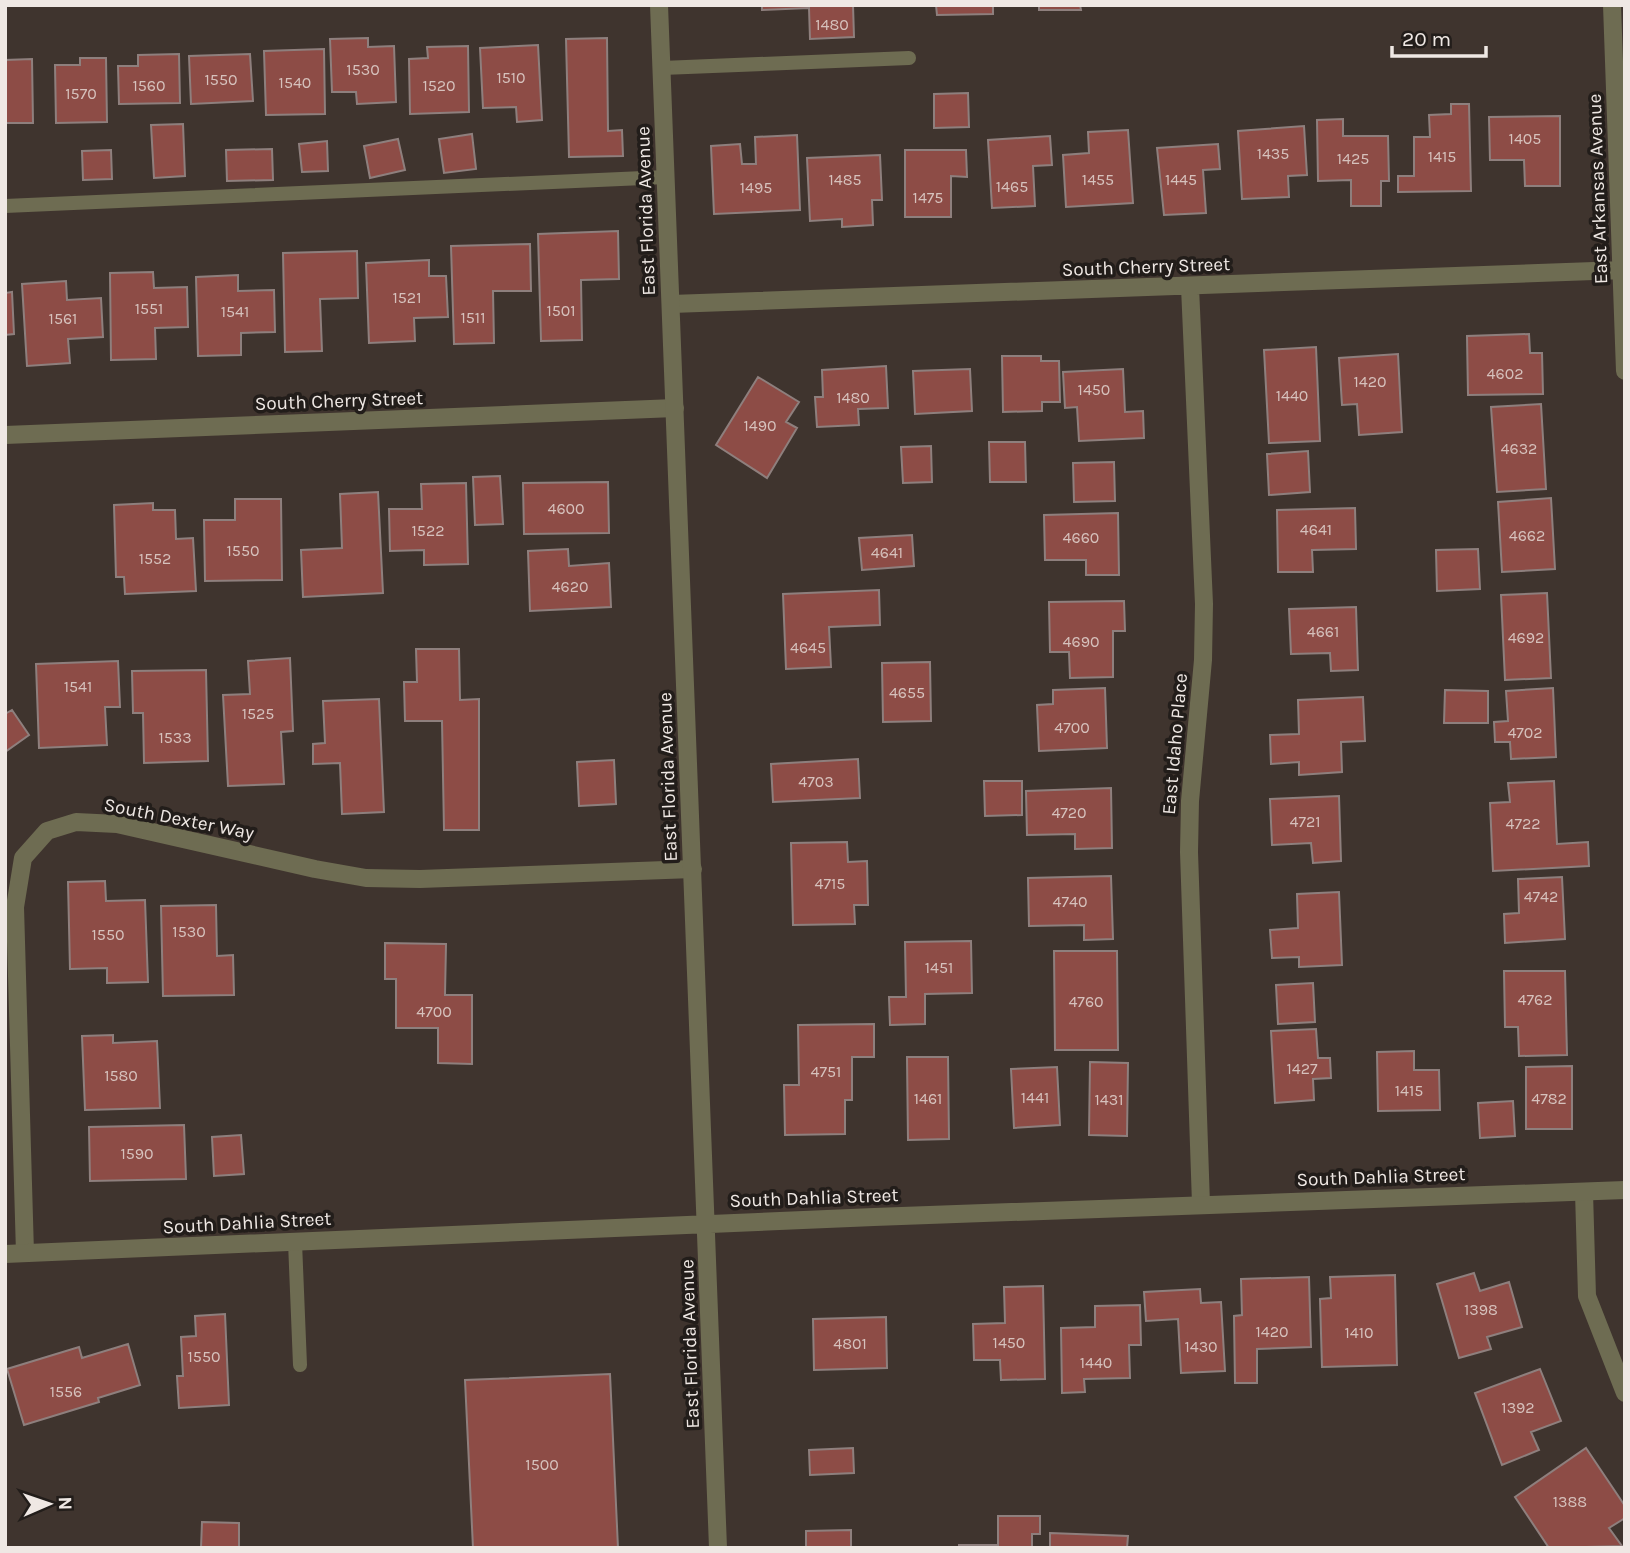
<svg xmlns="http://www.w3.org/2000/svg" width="1630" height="1553" font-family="Karla,sans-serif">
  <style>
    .building { fill: #8d4c46; stroke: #8e7f7d; stroke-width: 2 }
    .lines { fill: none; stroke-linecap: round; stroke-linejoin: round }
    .service { stroke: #6e6c52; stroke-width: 14 }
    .minor { stroke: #6e6c52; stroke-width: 18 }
    .tertiary { stroke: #6e6c52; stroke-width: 18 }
    .labels { text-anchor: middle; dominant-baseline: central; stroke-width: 7; stroke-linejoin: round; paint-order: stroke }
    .number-label { font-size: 16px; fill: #d6c1bc }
    .street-label { font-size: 19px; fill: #efe8e4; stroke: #221d1a }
  </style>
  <rect width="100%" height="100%" fill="#3f342e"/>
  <!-- building -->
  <path class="building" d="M 762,5 L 853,5 L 854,37 L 810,39 L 809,8 L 762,10 Z
    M 936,5 L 993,5 L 993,14 L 937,15 Z
    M 1039,5 L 1080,5 L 1081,10 L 1039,10 Z
    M 368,38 L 368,47 L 394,46 L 396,102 L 357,104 L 356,92 L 332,92 L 330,39 Z
    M 607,38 L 608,131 L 622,130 L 623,156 L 569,157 L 566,39 Z
    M 538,45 L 542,120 L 517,122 L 516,107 L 483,108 L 480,48 Z
    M 468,46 L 469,112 L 410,114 L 409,59 L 428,58 L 427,47 Z
    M 324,49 L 325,114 L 266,115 L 264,51 Z
    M 179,54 L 180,103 L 119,104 L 118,66 L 138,66 L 138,55 Z
    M 250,54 L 253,101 L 191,104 L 189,56 Z
    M 80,58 L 106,58 L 107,122 L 56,123 L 55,65 L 80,65 Z
    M 32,59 L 33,123 L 5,123 L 5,60 Z
    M 968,93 L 969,127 L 934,128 L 934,94 Z
    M 1451,104 L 1469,104 L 1471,191 L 1398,192 L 1398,176 L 1414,176 L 1414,137 L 1430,137 L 1429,115 L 1451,114 Z
    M 1560,116 L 1560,186 L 1525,186 L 1524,160 L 1490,160 L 1489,117 Z
    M 1343,119 L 1343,136 L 1388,136 L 1389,181 L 1381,181 L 1381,206 L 1351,206 L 1351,180 L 1318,181 L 1317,120 Z
    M 183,124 L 185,176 L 154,178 L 151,125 Z
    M 1304,126 L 1307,175 L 1288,176 L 1289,197 L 1242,199 L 1238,131 Z
    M 1128,130 L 1133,203 L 1066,207 L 1063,155 L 1089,153 L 1088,132 Z
    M 472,134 L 476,169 L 444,173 L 439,139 Z
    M 797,135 L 800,210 L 714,214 L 711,146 L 740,144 L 742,164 L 756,164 L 755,137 Z
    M 1050,136 L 1052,165 L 1033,166 L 1035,206 L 992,208 L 988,140 Z
    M 398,139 L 405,170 L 370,178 L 364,146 Z
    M 327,141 L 328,171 L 302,172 L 299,144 Z
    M 1218,144 L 1220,169 L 1203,170 L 1206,213 L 1164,215 L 1157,148 Z
    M 272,149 L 273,180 L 227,181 L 226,150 Z
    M 111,150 L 112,179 L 83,180 L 82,151 Z
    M 905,150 L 966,150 L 967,177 L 951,176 L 951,217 L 905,217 Z
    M 880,155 L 882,200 L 872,200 L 873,225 L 842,227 L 842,219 L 810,221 L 807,158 Z
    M 618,231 L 619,279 L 581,280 L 582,340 L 541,341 L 538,234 Z
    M 530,244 L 531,291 L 493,291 L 494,343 L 454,344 L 451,246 Z
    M 357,251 L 358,298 L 320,299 L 322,351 L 285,352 L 283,253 Z
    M 429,260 L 429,276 L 446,276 L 448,317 L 414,318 L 415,341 L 369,343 L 366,263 Z
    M 153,272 L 154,288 L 187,287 L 188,327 L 155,328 L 156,359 L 111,360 L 110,273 Z
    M 238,275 L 238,291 L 274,290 L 275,332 L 241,333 L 241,355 L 198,356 L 196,277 Z
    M 66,281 L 67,300 L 101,298 L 103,337 L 68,339 L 70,363 L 27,366 L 22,284 Z
    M 12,292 L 14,334 L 5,335 L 5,293 Z
    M 1529,334 L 1530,353 L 1542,353 L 1543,394 L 1468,395 L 1467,336 Z
    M 1316,347 L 1320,441 L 1269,443 L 1264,350 Z
    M 1398,354 L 1402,432 L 1359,435 L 1357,404 L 1342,405 L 1339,358 Z
    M 1002,356 L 1041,356 L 1041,361 L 1059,361 L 1060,402 L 1042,402 L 1042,411 L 1003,412 Z
    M 886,366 L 888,408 L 858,409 L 859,425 L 817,427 L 815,397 L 823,397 L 822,370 Z
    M 970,369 L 972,411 L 915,414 L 913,371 Z
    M 1123,369 L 1125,412 L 1143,411 L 1144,438 L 1079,441 L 1077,407 L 1065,408 L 1063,372 Z
    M 758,377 L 799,402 L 786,422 L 797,428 L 767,478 L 716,445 Z
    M 1541,404 L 1546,489 L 1497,492 L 1491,407 Z
    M 989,442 L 1025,442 L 1026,482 L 990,482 Z
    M 931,446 L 932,482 L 903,483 L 901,447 Z
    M 1308,451 L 1310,492 L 1269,495 L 1267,454 Z
    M 1114,462 L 1115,501 L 1074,502 L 1073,463 Z
    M 500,476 L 503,524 L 475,525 L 473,477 Z
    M 608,482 L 609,533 L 524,534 L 523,483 Z
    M 466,483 L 468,564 L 424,565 L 424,550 L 390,551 L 389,509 L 422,509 L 421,484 Z
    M 378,492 L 383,593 L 303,597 L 301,550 L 342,548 L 340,494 Z
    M 1551,498 L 1555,569 L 1502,572 L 1498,502 Z
    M 235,499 L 281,499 L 282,580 L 205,581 L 204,520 L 235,520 Z
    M 153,503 L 153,510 L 175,510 L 176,539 L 193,538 L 196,591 L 125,594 L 124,577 L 116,577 L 114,505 Z
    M 1355,508 L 1356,549 L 1312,550 L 1313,572 L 1278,572 L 1277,510 Z
    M 1118,513 L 1119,575 L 1086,575 L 1086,560 L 1045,560 L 1044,515 Z
    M 912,535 L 914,566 L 862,570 L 859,538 Z
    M 568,549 L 569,566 L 609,563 L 611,607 L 530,611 L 528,551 Z
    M 1478,549 L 1480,589 L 1437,591 L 1436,550 Z
    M 879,590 L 880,625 L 829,627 L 831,667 L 786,669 L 783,594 Z
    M 1547,593 L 1551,678 L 1505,680 L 1501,595 Z
    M 1124,601 L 1125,631 L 1113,631 L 1113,677 L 1070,678 L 1069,652 L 1050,652 L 1049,602 Z
    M 1356,607 L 1358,670 L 1331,671 L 1330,653 L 1291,654 L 1289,609 Z
    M 416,649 L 459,649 L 460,700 L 479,699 L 479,830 L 444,830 L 442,721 L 405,721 L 404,682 L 417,682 Z
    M 290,658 L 293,731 L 281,732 L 284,784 L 228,786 L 223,695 L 250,694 L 248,661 Z
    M 118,661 L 120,707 L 105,707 L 107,745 L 39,748 L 36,664 Z
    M 930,662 L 931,721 L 883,722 L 882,663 Z
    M 206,670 L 208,761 L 144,763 L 143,713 L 133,713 L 132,671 Z
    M 1105,688 L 1107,748 L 1039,751 L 1037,705 L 1053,704 L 1053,690 Z
    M 1553,688 L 1556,757 L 1511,759 L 1510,742 L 1495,742 L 1494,722 L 1508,721 L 1506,691 Z
    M 1445,690 L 1488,691 L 1488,723 L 1444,723 Z
    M 1363,697 L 1365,741 L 1341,742 L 1342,772 L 1299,775 L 1299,762 L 1271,764 L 1270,735 L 1299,734 L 1298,700 Z
    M 379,699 L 384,812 L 342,814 L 340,763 L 313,764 L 313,744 L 325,743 L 323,701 Z
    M 12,710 L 29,735 L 5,752 L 5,714 Z
    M 858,759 L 860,798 L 773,802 L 771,764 Z
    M 614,760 L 616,804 L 579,806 L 577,762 Z
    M 984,781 L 1022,781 L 1022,815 L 985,816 Z
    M 1554,781 L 1557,844 L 1588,842 L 1589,866 L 1493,871 L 1490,803 L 1510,802 L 1508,783 Z
    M 1111,788 L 1112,848 L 1075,849 L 1075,834 L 1027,835 L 1026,791 Z
    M 1339,796 L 1341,861 L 1313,863 L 1311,843 L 1272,845 L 1270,799 Z
    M 847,842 L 848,862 L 867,861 L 868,905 L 854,905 L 855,924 L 793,925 L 791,843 Z
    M 1111,876 L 1113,939 L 1084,940 L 1084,925 L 1029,926 L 1028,878 Z
    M 1562,877 L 1565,939 L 1505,943 L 1504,914 L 1519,913 L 1518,879 Z
    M 105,881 L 106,901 L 145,900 L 148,982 L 107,983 L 107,968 L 70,969 L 68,882 Z
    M 1339,892 L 1342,965 L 1299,967 L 1299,957 L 1272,958 L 1270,930 L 1298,928 L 1297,894 Z
    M 216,905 L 217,956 L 233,955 L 234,995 L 163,996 L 161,906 Z
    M 971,941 L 972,993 L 925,994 L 925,1024 L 890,1025 L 889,997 L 906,997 L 905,942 Z
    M 385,943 L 446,944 L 445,995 L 472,995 L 472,1064 L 438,1063 L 438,1028 L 396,1028 L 396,979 L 385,979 Z
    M 1054,951 L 1117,951 L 1118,1050 L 1055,1050 Z
    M 1504,971 L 1565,971 L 1567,1055 L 1519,1056 L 1518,1027 L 1505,1027 Z
    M 1313,983 L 1315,1022 L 1278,1024 L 1276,985 Z
    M 874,1024 L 874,1057 L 852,1057 L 852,1100 L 845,1100 L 845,1134 L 785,1135 L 784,1085 L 799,1085 L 798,1025 Z
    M 1316,1029 L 1318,1058 L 1330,1058 L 1331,1078 L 1313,1079 L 1314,1100 L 1275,1103 L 1271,1031 Z
    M 113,1035 L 113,1043 L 157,1041 L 160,1108 L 85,1110 L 82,1036 Z
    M 1414,1051 L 1414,1070 L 1439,1070 L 1440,1110 L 1378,1111 L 1377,1052 Z
    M 907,1057 L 948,1057 L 949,1139 L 908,1140 Z
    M 1090,1062 L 1128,1063 L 1127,1136 L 1089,1135 Z
    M 1572,1066 L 1572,1129 L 1526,1129 L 1526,1067 Z
    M 1057,1067 L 1060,1125 L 1014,1128 L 1011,1069 Z
    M 1513,1101 L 1515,1136 L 1480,1138 L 1478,1103 Z
    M 184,1125 L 186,1179 L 90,1181 L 89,1127 Z
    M 241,1135 L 244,1174 L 214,1176 L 212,1137 Z
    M 1474,1273 L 1480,1291 L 1509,1282 L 1522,1327 L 1487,1337 L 1491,1349 L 1459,1358 L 1437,1284 Z
    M 1395,1275 L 1397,1365 L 1322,1367 L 1320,1299 L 1331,1298 L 1330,1277 Z
    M 1309,1277 L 1311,1347 L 1257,1349 L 1257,1383 L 1235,1383 L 1234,1316 L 1242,1315 L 1241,1279 Z
    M 1043,1286 L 1045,1379 L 1001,1380 L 1000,1360 L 974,1360 L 973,1324 L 1005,1323 L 1004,1287 Z
    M 1200,1289 L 1201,1303 L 1221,1302 L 1225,1371 L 1181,1373 L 1178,1319 L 1146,1321 L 1144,1292 Z
    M 1140,1305 L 1141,1345 L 1129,1345 L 1130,1378 L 1084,1379 L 1085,1392 L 1062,1393 L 1061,1328 L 1095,1327 L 1095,1306 Z
    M 225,1314 L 229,1405 L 179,1408 L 177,1376 L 183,1376 L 181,1337 L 196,1336 L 195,1316 Z
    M 886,1317 L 887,1368 L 814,1370 L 813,1319 Z
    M 128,1344 L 140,1385 L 98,1398 L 99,1402 L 24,1425 L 7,1369 L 79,1347 L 82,1358 Z
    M 1540,1369 L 1561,1421 L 1531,1432 L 1539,1450 L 1502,1465 L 1475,1393 Z
    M 610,1374 L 618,1548 L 473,1548 L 465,1380 Z
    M 853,1448 L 854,1473 L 810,1475 L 809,1450 Z
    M 1586,1448 L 1625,1506 L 1625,1518 L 1609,1528 L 1622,1546 L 1549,1548 L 1515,1497 Z
    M 998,1516 L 1040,1516 L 1040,1534 L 1032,1534 L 1032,1548 L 959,1548 L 959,1545 L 998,1545 Z
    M 202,1522 L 239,1523 L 239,1548 L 201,1548 Z
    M 851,1530 L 851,1548 L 777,1548 L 806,1547 L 806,1531 Z
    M 1050,1533 L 1128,1536 L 1127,1548 L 1050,1548 Z"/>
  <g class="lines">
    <!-- service -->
    <path class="service" d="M 662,68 L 909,58
      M 5,206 L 666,177
      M 295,1242 L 300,1365"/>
    <!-- minor -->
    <path class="minor" d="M 1612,5 L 1625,371
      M 1190,287 L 1204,604 L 1203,660 L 1190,801 L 1189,852 L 1201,1204
      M 671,304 L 1622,270
      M 5,435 L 675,408
      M 1584,1192 L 1587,1296 L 1625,1393
      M 25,1253 L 15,907 L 23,858 L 47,831 L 76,822 L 117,824 L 315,869 L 366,878 L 420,879 L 693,869"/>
    <!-- tertiary -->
    <path class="tertiary" d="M 659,5 L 718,1548
      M 5,1254 L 874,1217 L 1625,1190"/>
  </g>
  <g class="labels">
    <!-- number labels -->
    <g class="number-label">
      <text x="832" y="24">1480</text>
      <text x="363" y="69">1530</text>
      <text x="511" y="77">1510</text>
      <text x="221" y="79">1550</text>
      <text x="295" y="82">1540</text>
      <text x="149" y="85">1560</text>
      <text x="439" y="85">1520</text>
      <text x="81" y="93">1570</text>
      <text x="1525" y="138">1405</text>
      <text x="1273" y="153">1435</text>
      <text x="1442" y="156">1415</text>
      <text x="1353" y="158">1425</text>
      <text x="845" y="179">1485</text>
      <text x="1098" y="179">1455</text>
      <text x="1181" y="179">1445</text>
      <text x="1012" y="186">1465</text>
      <text x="756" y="187">1495</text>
      <text x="928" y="197">1475</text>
      <text x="407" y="297">1521</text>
      <text x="149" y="308">1551</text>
      <text x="561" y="310">1501</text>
      <text x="235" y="311">1541</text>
      <text x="473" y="317">1511</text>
      <text x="63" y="318">1561</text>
      <text x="1505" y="373">4602</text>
      <text x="1370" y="381">1420</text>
      <text x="1094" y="389">1450</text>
      <text x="1292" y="395">1440</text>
      <text x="853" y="397">1480</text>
      <text x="760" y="425">1490</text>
      <text x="1519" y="448">4632</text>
      <text x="566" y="508">4600</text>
      <text x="1316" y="529">4641</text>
      <text x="428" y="530">1522</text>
      <text x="1527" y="535">4662</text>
      <text x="1081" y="537">4660</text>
      <text x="243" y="550">1550</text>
      <text x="887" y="552">4641</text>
      <text x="155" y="558">1552</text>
      <text x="570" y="586">4620</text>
      <text x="1323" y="631">4661</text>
      <text x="1526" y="637">4692</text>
      <text x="1081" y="641">4690</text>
      <text x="808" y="647">4645</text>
      <text x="78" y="686">1541</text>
      <text x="907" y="692">4655</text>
      <text x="258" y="713">1525</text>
      <text x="1072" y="727">4700</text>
      <text x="1525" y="732">4702</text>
      <text x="175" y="737">1533</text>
      <text x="816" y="781">4703</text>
      <text x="1069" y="812">4720</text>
      <text x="1305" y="821">4721</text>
      <text x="1523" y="823">4722</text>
      <text x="830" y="883">4715</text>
      <text x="1541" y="896">4742</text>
      <text x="1070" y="901">4740</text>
      <text x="189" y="931">1530</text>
      <text x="108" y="934">1550</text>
      <text x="939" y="967">1451</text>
      <text x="1535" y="999">4762</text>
      <text x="1086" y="1001">4760</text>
      <text x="434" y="1011">4700</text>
      <text x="1302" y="1068">1427</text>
      <text x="826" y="1071">4751</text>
      <text x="121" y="1075">1580</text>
      <text x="1409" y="1090">1415</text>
      <text x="1035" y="1097">1441</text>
      <text x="928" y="1098">1461</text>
      <text x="1549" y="1098">4782</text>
      <text x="1109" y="1099">1431</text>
      <text x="137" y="1153">1590</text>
      <text x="1481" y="1309">1398</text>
      <text x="1272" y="1331">1420</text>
      <text x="1359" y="1332">1410</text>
      <text x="1009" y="1342">1450</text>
      <text x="850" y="1343">4801</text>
      <text x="1201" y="1346">1430</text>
      <text x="204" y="1356">1550</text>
      <text x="1096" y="1362">1440</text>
      <text x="66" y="1391">1556</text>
      <text x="1518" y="1407">1392</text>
      <text x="542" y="1464">1500</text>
      <text x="1570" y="1501">1388</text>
    </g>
    <!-- street labels -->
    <g class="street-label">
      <text transform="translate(1598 189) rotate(-92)">East Arkansas Avenue</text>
      <text transform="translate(646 211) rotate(-92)">East Florida Avenue</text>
      <text transform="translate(1146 267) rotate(-2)">South Cherry Street</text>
      <text transform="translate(339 401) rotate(-2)">South Cherry Street</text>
      <text transform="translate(1175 744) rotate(-85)">East Idaho Place</text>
      <text transform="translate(668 777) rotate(-92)">East Florida Avenue</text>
      <text transform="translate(179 819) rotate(11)">South Dexter Way</text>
      <text transform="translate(1381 1177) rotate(-2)">South Dahlia Street</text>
      <text transform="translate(814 1198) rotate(-2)">South Dahlia Street</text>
      <text transform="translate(247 1223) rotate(-3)">South Dahlia Street</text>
      <text transform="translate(690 1344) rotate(-92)">East Florida Avenue</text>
    </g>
  </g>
  <!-- border -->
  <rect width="1630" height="1553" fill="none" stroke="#efe8e4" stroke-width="14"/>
  <!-- north arrow -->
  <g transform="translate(49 1504) rotate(88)" stroke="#221d1a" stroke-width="5" paint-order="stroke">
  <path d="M0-5L12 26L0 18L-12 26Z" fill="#efe8e4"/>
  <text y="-10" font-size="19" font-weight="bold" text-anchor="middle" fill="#efe8e4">N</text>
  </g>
  <!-- scale -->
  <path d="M1392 46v10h94v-10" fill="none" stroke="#efe8e4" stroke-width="3.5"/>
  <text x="1402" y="46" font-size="21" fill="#efe8e4" stroke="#221d1a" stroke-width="5" paint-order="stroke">20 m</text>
</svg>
